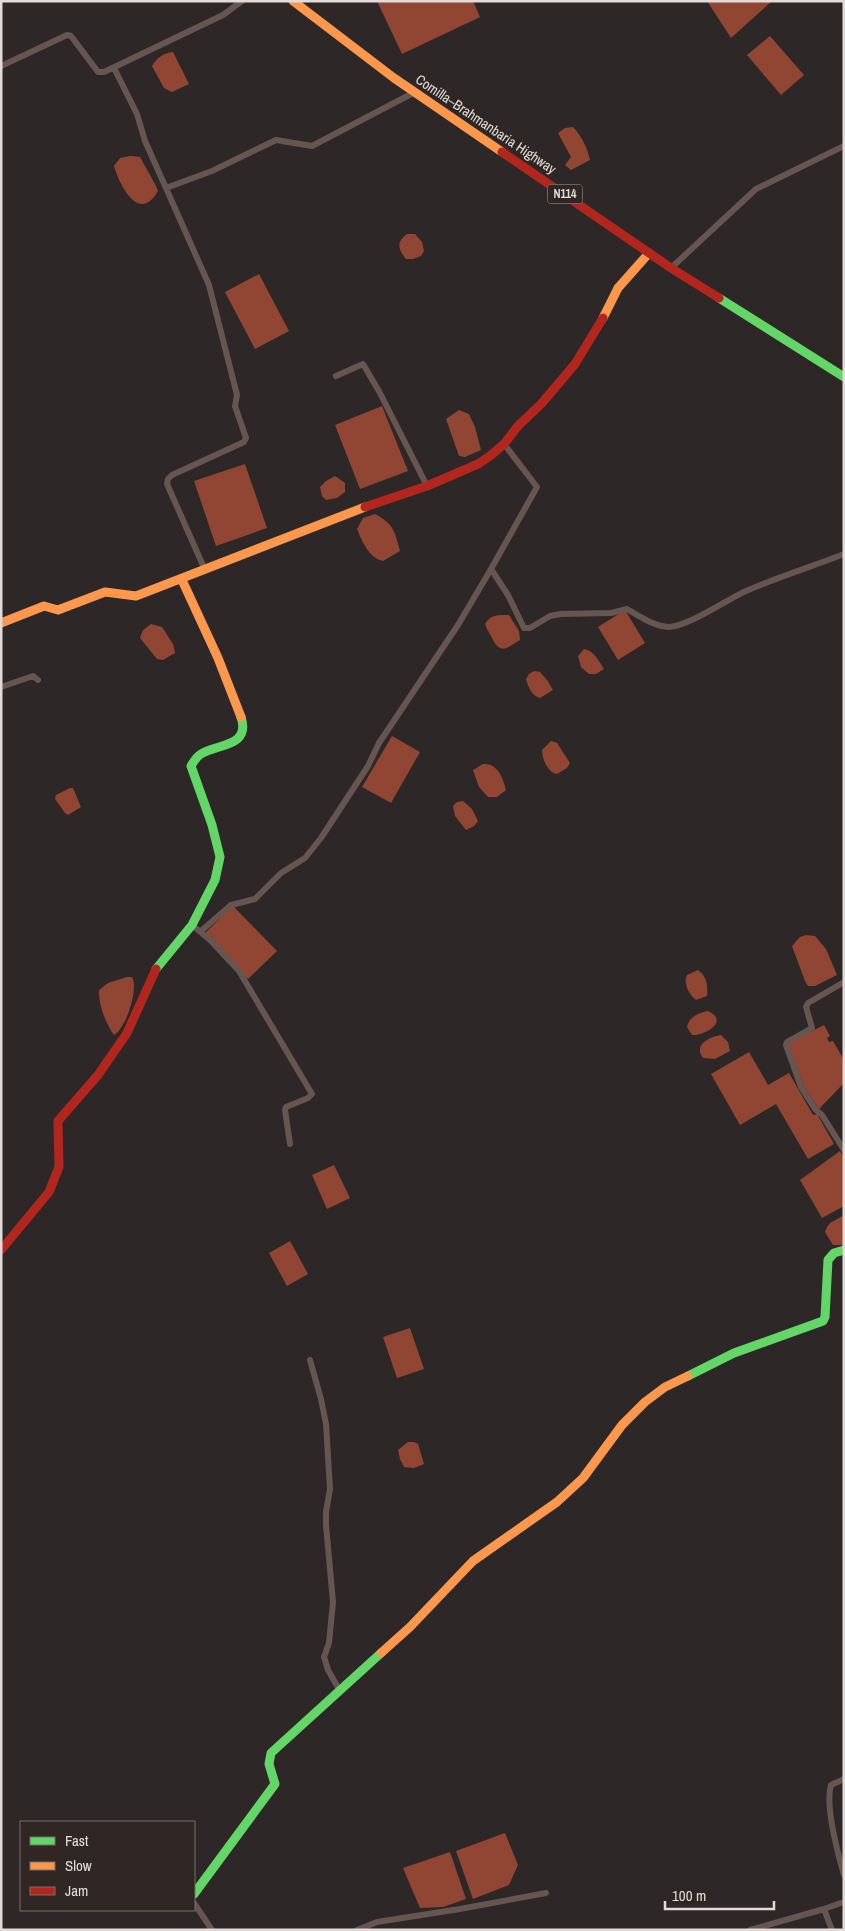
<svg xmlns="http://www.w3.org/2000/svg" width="845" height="1931" font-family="'Archivo Narrow',sans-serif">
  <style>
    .water { fill: #904633 }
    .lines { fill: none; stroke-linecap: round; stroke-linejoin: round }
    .street { stroke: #675551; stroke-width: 6 }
    .fast { stroke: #63d668; stroke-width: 9 }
    .slow { stroke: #ff974d; stroke-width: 9 }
    .jam { stroke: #b3261e; stroke-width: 9 }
    .labels { text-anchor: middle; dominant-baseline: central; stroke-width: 4; stroke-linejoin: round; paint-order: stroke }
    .shield { fill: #302624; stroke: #ada5a3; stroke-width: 1 }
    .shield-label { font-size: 12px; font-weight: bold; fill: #e2dbd9 }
    .street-label { font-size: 14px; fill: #e2dbd9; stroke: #302624 }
  </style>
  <rect width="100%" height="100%" fill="#2d2827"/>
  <!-- water -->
  <path class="water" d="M 377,1 L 473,1 L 480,17 L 402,54 Z
    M 707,1 L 772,1 L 731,38 Z
    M 770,36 L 804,75 L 781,95 L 747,55 Z
    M 173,52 L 189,84 L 172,92 L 164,88 L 152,66 C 157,58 163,53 173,52 Z
    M 573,127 C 581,135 588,149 590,160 L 571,170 L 565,165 L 571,157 L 558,133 L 565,128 Z
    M 130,156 L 140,157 L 156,186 L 158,191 C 139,224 120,186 114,166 L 120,158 Z
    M 407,234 L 415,234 L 422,242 L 424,251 L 421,256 L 413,259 L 406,259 C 398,249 396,242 407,234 Z
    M 259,274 L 289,331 L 255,349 L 225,292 Z
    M 382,406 L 408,471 L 360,489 L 335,425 Z
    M 459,410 L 469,414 L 475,427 L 481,450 L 465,457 L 459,456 L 446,419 Z
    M 245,464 L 267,528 L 216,546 L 194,481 Z
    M 335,476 L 345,483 L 345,492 L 337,498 L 326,500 L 322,496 L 320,487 L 326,481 Z
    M 375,514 C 394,524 395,532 400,551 L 383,561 C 369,558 362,541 357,529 L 363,518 Z
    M 625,610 L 645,643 L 618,660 L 598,627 Z
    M 509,615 L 519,631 L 520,640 C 508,647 501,655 493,640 C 490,634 487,630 485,624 C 491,614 498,615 509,615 Z
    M 151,624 L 162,627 L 173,644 L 175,653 L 163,660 L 157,659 L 140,638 L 143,630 Z
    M 584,649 C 594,651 599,661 604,669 L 596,674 L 589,674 L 581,667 L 578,656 Z
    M 534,671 L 540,672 L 547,680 L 553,690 L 540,698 C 532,696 528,687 526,679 L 529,674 Z
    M 392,736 L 420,752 L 391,803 L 362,787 Z
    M 551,741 L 557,743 L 570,763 L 567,768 L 557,774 C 548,773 542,759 542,750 Z
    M 483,764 C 497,763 503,777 506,790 L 497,797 L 488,797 L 479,787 L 473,770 Z
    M 70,788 L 73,788 L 81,807 L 68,815 L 65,813 L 55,799 L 56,795 Z
    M 463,801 L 472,809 L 478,821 L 474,826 L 466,830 L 455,816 L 453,806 L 457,802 Z
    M 233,906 L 277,951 L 248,979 L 205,933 Z
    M 806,935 L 815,936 L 826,949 L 837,975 L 815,986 L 808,986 L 805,981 L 792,946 L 800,937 Z
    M 698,970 C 707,977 708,985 707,996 L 696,1000 C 689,995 683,983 687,975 Z
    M 127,977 L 132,977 C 139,989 126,1028 114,1035 C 106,1024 98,1004 99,990 L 108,983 Z
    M 708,1011 C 730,1021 705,1036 692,1035 L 687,1027 C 689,1017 698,1013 708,1011 Z
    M 824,1025 L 830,1036 L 827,1038 L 829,1042 L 833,1041 L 844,1060 L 844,1083 L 819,1109 L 804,1087 L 788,1043 Z
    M 721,1035 L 728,1042 L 730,1051 L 715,1059 L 703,1058 C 693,1045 709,1037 721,1035 Z
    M 749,1052 L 768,1085 L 789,1073 L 813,1115 L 817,1114 L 834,1144 L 808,1159 L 776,1104 L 740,1125 L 711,1074 Z
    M 840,1151 L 844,1157 L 844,1206 L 822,1218 L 800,1180 Z
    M 334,1165 L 350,1198 L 327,1209 L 312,1175 Z
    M 844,1215 L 844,1245 L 833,1245 L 825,1232 L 827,1227 L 830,1223 Z
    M 290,1241 L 308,1274 L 287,1286 L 269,1253 Z
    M 410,1328 L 424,1369 L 397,1378 L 383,1337 Z
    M 408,1442 L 414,1442 L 418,1444 L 424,1464 L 414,1468 L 404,1467 L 400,1459 L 398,1450 Z
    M 505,1833 L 518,1865 L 509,1885 L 473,1899 L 456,1851 Z
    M 450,1852 L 466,1899 L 443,1907 L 420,1908 L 403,1868 Z"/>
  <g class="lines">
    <!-- street -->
    <path class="street" d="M 1,66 L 67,35 L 71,36 L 98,72 L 104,72 L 223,15 L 242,1
      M 114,68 L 137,114 L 145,141 L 166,188 L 212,171 L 276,140 L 312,146 L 415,92
      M 166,188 L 209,285 L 237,395 L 235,406 L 246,438 L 244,442 L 172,475 L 168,479 L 167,484 L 205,570
      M 671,268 L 756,189 L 844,146
      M 336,376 L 363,364 L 380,393 L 427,486
      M 504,444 L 537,487 L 491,569 L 508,595 L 524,628 L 530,628 L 550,616 L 561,614 L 611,613 L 627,609 C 639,616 655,627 669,627 C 689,626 726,600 746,591 C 778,577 811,567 844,554
      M 1,687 L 33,676 L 38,680
      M 192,925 L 210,940 L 239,971 L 312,1094 L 308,1098 L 286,1107 L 285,1110 L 290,1144
      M 201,931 L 231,905 L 255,899 L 281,873 L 305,858 L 321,838 L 368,766 L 379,743 L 458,625 L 491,569
      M 844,982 L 808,1003 L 806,1007 L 812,1028 L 787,1042 L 786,1045 L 801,1087 L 815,1109 L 822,1115 L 844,1150
      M 310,1360 L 321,1399 L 326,1424 L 330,1489 L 326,1512 L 326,1525 L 333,1602 L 329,1643 L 324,1657 L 328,1670 L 340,1691
      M 844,1779 L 831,1785 C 825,1805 838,1854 844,1875
      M 194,1903 L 212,1930
      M 824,1909 L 832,1930
      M 357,1930 L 377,1922 L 460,1909 L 546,1893
      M 750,1930 L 824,1909 L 844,1902"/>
    <!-- fast -->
    <path class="fast" d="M 719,298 L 844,377
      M 156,969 L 192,925 L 215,880 L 220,857 L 212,825 L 191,766 C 194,761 196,757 201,754 C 217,744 251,747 241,717
      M 688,1376 L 734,1353 L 823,1321 L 825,1317 L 828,1260 L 834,1253 L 844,1250
      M 194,1894 L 275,1784 L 269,1764 L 271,1753 L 381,1653"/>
    <!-- slow -->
    <path class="slow" d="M 293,1 L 394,78 L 502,152
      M 603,318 L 618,288 L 649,253
      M 182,580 L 218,658 L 241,717
      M 1,623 L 44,606 L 58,610 L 105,592 L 136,596 L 365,507
      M 381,1653 L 410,1627 L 473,1561 L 557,1502 L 583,1478 L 622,1425 L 645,1402 L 665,1387 L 688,1376"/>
    <!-- jam -->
    <path class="jam" d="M 502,152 L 671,268 L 719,298
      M 365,507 L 427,486 L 478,464 L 490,456 L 504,444 L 518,426 L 542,403 L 575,364 L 603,318
      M 1,1250 L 49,1192 L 59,1167 L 58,1121 L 98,1075 L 127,1033 L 156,969"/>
  </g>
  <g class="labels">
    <!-- shield labels -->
    <rect class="shield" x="547.5" y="184.5" width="35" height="19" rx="4"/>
    <g class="shield-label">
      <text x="565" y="194">N114</text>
    </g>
    <!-- street labels -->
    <g class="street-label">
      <text transform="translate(486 124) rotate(34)">Comilla–Brahmanbaria Highway</text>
    </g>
  </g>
  <!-- border -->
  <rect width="845" height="1931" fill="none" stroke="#e2dbd9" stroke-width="5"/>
  <!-- legend -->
  <rect x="20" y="1821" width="175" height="90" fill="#302624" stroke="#776e6c"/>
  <rect x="30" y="1837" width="25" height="8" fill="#63d668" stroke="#776e6c"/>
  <text x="65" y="1846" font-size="15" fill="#e2dbd9">Fast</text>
  <rect x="30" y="1862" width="25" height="8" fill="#ff974d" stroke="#776e6c"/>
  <text x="65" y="1871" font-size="15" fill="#e2dbd9">Slow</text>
  <rect x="30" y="1887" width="25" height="8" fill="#b3261e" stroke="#776e6c"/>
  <text x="65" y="1896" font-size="15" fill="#e2dbd9">Jam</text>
  <!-- scale -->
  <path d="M665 1901v8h109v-8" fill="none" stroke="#e2dbd9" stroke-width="2.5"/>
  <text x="672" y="1901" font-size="15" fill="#e2dbd9" stroke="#302624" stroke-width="4" paint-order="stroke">100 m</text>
</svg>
